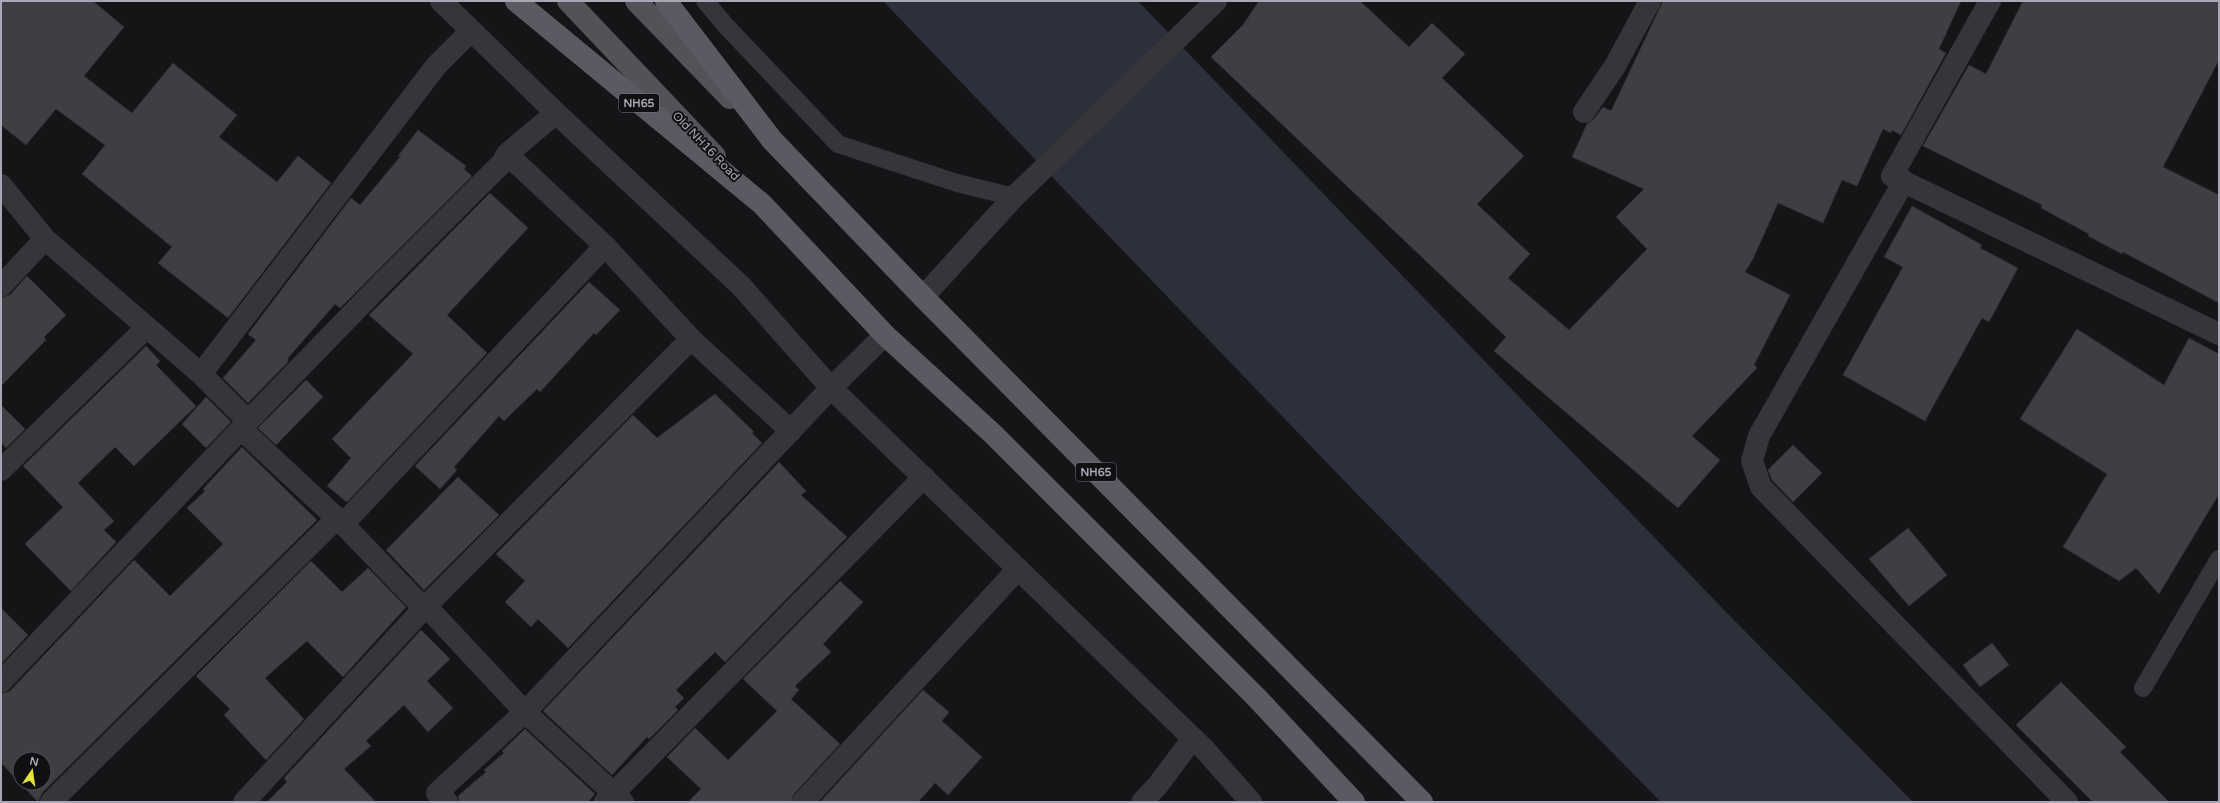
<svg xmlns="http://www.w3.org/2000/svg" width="2220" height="803" font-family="'Varela Round',sans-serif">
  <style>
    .water { fill: #2d303a }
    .building { fill: #3f3e42; stroke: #2f2e31 }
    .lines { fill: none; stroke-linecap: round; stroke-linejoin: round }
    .service { stroke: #36353a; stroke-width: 18 }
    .minor { stroke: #36353a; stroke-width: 22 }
    .tertiary { stroke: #36353a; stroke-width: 22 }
    .primary { stroke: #535259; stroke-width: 22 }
    .trunk { stroke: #5a5a62; stroke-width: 22 }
    .labels { text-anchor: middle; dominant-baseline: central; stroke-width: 4; stroke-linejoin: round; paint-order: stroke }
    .shield { fill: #100f11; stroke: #7a7984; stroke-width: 1 }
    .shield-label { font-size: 11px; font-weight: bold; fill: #a7a7b5 }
    .street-label { font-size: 12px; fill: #a7a7b5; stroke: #100f11 }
  </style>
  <rect width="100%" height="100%" fill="#151416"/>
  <!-- water -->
  <path class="water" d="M 883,1 L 1138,1 L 1729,615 L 1913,802 L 1661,802 L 1355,492 Z"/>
  <!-- building -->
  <path class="building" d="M 1,1 L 93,1 L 124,27 L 84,76 L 132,113 L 173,63 L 237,115 L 219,137 L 277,182 L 298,156 L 331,183 L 228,318 L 158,263 L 172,247 L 82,174 L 105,145 L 56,109 L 26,145 L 1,125 Z
    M 1259,1 L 1360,1 L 1409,47 L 1432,23 L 1465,54 L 1442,78 L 1524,156 L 1477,204 L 1530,254 L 1508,278 L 1569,330 L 1647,249 L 1616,217 L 1644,189 L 1572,157 L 1587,124 L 1594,119 L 1603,107 L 1611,111 L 1663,1 L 1961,1 L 1939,49 L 1946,53 L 1901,135 L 1892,130 L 1891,133 L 1883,129 L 1857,186 L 1842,180 L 1823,223 L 1778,203 L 1753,259 L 1745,272 L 1790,295 L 1754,365 L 1757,368 L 1692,436 L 1720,460 L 1678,508 L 1494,351 L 1506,337 L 1211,57 L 1243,25 Z
    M 2023,1 L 2219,1 L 2219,60 L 2163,167 L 2219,195 L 2219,303 L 2123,252 L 2122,254 L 2088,236 L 2089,234 L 2041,208 L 2042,205 L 1923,146 L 1969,65 L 1986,74 Z
    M 418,130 L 466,166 L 464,169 L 472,176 L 340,308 L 335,304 L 288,358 L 288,362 L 248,403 L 223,378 L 256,340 L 248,334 L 351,198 L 360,205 L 400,157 L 398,156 Z
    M 490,193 L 528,228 L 447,315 L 487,353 L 347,502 L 327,486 L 351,458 L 332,439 L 413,354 L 369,315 Z
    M 1912,206 L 1982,245 L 1980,248 L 2018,268 L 1989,322 L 1982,318 L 1925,421 L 1843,375 L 1903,267 L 1884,257 Z
    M 27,276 L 66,315 L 44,337 L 46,340 L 1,386 L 1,298 L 10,295 Z
    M 589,282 L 620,310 L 596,335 L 594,333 L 540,392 L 537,389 L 504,421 L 499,416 L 454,467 L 457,470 L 440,489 L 415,466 Z
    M 2077,329 L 2164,385 L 2189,338 L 2219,354 L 2219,494 L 2159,594 L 2136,568 L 2119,581 L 2063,547 L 2107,474 L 2020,419 Z
    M 146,346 L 160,361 L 156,365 L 196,406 L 134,466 L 115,447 L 78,483 L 114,521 L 104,530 L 116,542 L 71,591 L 25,544 L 63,507 L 23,466 Z
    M 306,380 L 323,397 L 276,445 L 258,428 Z
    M 715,394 L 754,432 L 752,433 L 762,443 L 568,648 L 538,619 L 531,627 L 505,602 L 525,581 L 496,554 L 633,415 L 657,438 Z
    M 206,397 L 231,422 L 206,448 L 182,424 Z
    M 1,405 L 25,429 L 6,448 L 1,442 Z
    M 1793,445 L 1822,473 L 1793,502 L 1772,480 L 1768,470 Z
    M 242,447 L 317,520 L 42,793 L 38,802 L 20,783 L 44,783 L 44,759 L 20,759 L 20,783 L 1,763 L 1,694 L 10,691 L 134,560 L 170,596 L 223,544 L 187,508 L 205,491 L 203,489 Z
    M 779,462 L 806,491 L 801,495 L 847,537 L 725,662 L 715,652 L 676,690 L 684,698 L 675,707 L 678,710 L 649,739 L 647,737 L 612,775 L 543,711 Z
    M 458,477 L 499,515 L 424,590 L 386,550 Z
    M 1908,528 L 1947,575 L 1909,606 L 1869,559 Z
    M 311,561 L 342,592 L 368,568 L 406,607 L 343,677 L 307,641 L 265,678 L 304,719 L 266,760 L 224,715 L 230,709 L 196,676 Z
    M 840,581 L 863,602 L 823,644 L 831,652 L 795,686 L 799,690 L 791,699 L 840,744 L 794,794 L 791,802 L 688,802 L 701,789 L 667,757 L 695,728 L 728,760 L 777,711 L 743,679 Z
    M 1,608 L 28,635 L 1,664 Z
    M 421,630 L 450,659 L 427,681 L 453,708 L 428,732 L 404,705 L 366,741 L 371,746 L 344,769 L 376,802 L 267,802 L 287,782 L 284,778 Z
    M 1992,643 L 2009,665 L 1980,687 L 1963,665 Z
    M 2061,682 L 2126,747 L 2120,752 L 2169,802 L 2093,802 L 2016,725 Z
    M 923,690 L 949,712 L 942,721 L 982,757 L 948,795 L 935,783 L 918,802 L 820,802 Z
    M 525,729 L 595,794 L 588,802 L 459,802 L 458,796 L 486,772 L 484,770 L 504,753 L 502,751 Z"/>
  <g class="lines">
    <!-- service -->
    <path class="service" d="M 705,1 L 726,26 L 838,144 L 957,183 L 1014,197
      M 2143,688 L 2219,559"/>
    <!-- minor -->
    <path class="minor" d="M 1990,1 L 1892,176 L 2219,334
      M 1584,112 L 1615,66 L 1650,1
      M 507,154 L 605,246 L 691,339 L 791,431
      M 1904,181 L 1759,436 L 1752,461 L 1761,487 L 2067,802
      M 1,185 L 45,239 L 201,374 L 248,421 L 241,429
      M 1,286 L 45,239
      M 201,374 L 436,66 L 471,31
      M 248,421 L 383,282 L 502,163 L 507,154 L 556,113
      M 1,470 L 146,328
      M 343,524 L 605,246
      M 1,682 L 241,429 L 343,524 L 416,600 L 426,606 L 525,712 L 623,802
      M 51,802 L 336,519
      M 244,802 L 426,606 L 691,339
      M 447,802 L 437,793 L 525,712 L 831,388
      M 605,802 L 924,477
      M 803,802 L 1018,569
      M 1142,802 L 1158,785 L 1193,738"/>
    <!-- tertiary -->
    <path class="tertiary" d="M 441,1 L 556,113 L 741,286 L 831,388 L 1205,750 L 1251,802
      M 923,297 L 1014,197 L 1216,1
      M 831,388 L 885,335"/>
    <!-- primary -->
    <path class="primary" d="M 568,1 L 715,156
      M 636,1 L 730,98"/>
    <!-- trunk -->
    <path class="trunk" d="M 516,1 L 762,204 L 885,335 L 994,435 L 1257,698 L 1354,802
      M 666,1 L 772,140 L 923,297 L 1422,802"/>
  </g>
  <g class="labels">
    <!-- shield labels -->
    <g class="shield">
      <rect x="619" y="94" width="40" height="18" rx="3"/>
      <rect x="1076" y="463" width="40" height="18" rx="3"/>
    </g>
    <g class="shield-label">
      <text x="639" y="103">NH65</text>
      <text x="1096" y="472">NH65</text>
    </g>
    <!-- street labels -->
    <g class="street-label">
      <text transform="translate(706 146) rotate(46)">Old NH16 Road</text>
    </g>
  </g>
  <!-- border -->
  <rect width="2220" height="803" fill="none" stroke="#a7a7b5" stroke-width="4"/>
  <!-- north arrow -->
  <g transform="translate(32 771) rotate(13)"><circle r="19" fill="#100f11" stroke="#4c4c53"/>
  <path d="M0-3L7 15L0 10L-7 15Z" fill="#e0e240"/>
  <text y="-6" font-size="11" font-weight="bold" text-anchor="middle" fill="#a7a7b5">N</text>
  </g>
</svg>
